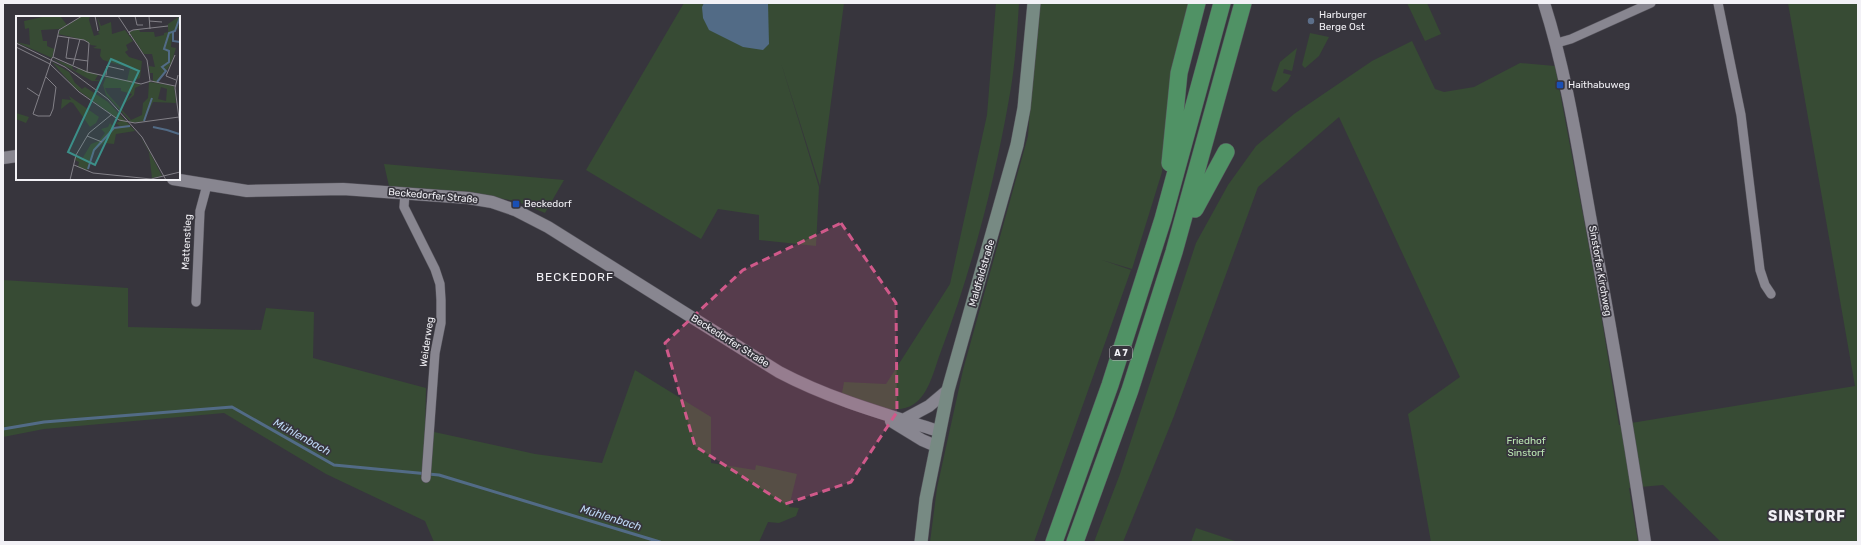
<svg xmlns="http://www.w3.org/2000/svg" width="1861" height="545" font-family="Rubik,sans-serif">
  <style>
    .green { fill: #374b34 }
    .water { fill: #526b86 }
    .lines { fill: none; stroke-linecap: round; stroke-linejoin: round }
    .stream { stroke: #526b86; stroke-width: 3 }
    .minor-casing { stroke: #55535b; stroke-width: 10 }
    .tertiary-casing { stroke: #55535b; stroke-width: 13 }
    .secondary-casing { stroke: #55535b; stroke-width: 14 }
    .motorway-casing { stroke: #55535b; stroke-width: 18 }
    .minor { stroke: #888690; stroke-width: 9 }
    .tertiary { stroke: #888690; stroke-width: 12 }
    .secondary { stroke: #778a83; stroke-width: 13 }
    .motorway { stroke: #509265; stroke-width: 17 }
    .marked { fill: #d0598a; fill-opacity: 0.2; stroke: #d0598a; stroke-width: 3; stroke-dasharray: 8 5; stroke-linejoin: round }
    .service-dot { fill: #5c6f8a; stroke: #37353d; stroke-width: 1.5 }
    .transit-dot { fill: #1a4fb4; stroke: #37353d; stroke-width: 1.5 }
    .labels { text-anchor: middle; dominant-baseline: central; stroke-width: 3.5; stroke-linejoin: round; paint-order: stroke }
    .shield { fill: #37353d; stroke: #bab9be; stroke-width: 1 }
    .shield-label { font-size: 9px; font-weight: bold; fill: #f2f1f6 }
    .poi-label { font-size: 10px; fill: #f2f1f6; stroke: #37353d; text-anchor: start }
    .street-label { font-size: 10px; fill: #f2f1f6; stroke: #37353d }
    .park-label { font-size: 10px; fill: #bae5b2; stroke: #37353d }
    .water-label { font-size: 11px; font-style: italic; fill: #bed8f5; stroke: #37353d }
    .quarter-label { font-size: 12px; letter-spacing: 1px; fill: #f2f1f6; stroke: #37353d }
    .district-label { font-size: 14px; font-weight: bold; letter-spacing: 1px; fill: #f2f1f6; stroke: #37353d }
    .inset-river { fill: none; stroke: #526b86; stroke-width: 2 }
    .inset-road { fill: none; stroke: #828087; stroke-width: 1 }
    .view { fill: #3c8f89; fill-opacity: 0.15; stroke: #3c8f89; stroke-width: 2 }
    .inset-edge { fill: none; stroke: #f2f1f6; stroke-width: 2 }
  </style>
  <rect width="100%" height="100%" fill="#37353d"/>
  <!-- green -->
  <path class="green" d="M 684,3 L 844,3 L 820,186 L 781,63 L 819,187 L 816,246 L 759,240 L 759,215 L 718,209 L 701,239 L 586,170 Z
    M 996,3 L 1019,3 C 1017,35 1015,68 1009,99 C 994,185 971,272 940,354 C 934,370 929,394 914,404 C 894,418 862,401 842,393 L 844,382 L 886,384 L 950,284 L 987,115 Z
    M 1038,3 L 1190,3 L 1174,69 L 1162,172 L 1132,269 L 1102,260 L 1131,270 L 1034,542 L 930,542 L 937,488 L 963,370 L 1028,136 Z
    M 1407,3 L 1427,3 L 1441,34 L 1425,41 Z
    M 1788,3 L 1858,3 L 1858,542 L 1721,542 L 1663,485 L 1629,488 L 1638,542 L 1431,542 L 1408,414 L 1460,377 L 1339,117 L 1258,187 L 1174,416 L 1123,542 L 1094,542 L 1120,474 L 1196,243 L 1228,185 L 1256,146 L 1294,114 L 1372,61 L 1412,41 L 1435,89 L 1444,92 L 1474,87 L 1520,63 L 1555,66 L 1596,284 L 1619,425 L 1855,386 Z
    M 1310,33 L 1329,37 L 1319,56 L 1305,68 L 1302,65 Z
    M 1297,48 L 1292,71 L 1284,69 L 1283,73 L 1291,75 L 1288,81 L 1276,92 L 1273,91 L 1271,89 L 1280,62 Z
    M 384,164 L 564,180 L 545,213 L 516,201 L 469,193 L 389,186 Z
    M 3,280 L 128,288 L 128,327 L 261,330 L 266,308 L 314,312 L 313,358 L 426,388 L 425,430 L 535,454 L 602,463 L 635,370 L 711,417 L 711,463 L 755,470 L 756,465 L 797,474 L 789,507 L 799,508 L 796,516 L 779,523 L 768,522 L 759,542 L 434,542 L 425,521 L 326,474 L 224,413 L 44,429 L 3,437 Z
    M 1196,528 L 1238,542 L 1191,542 Z"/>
  <!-- water -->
  <path class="water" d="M 704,3 L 768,3 L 769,44 L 763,50 L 743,47 L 709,30 L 703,18 L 702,7 Z"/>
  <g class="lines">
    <!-- stream -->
    <path class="stream" d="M 3,429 L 44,422 L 232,407 L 334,465 L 439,475 L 660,542"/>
    <defs>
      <path id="minor" d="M 1718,3 L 1741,115 L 1760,270 L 1765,285 L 1771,294
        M 1557,43 L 1571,39 L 1651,3
        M 405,193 L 404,207 L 435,269 L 440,284 L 441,300 L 441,323 L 435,353 L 426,478
        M 196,302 L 200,211 L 207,185"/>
      <path id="tertiary" d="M 1544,3 C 1566,72 1577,144 1590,216 C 1610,324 1629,433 1645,542
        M 3,158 L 17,156
        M 173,179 L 247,191 L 343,189 L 468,198 L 492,202 L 515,210 L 548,227 L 779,372 C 830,399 884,414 939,431
        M 903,420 L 929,406 L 948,390
        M 891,421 L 922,440 L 936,446"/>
      <path id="secondary" d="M 921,542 L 926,499 L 948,390 L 1017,145 L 1024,108 L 1034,3"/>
      <path id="motorway" d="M 1170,163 L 1179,73 L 1197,3
        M 1195,209 L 1226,152
        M 1054,542 L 1110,385 L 1163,219 L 1222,3
        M 1075,542 L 1130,390 L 1174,252 L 1243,3"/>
    </defs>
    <!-- minor casing -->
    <use href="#minor" class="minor-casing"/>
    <!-- tertiary casing -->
    <use href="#tertiary" class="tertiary-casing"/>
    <!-- secondary casing -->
    <use href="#secondary" class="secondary-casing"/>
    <!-- motorway casing -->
    <use href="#motorway" class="motorway-casing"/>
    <!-- minor -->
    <use href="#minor" class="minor"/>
    <!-- tertiary -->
    <use href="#tertiary" class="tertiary"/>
    <!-- secondary -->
    <use href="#secondary" class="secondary"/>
    <!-- motorway -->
    <use href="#motorway" class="motorway"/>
  </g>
  <!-- marked area -->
  <path class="marked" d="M 841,223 L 896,303 L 897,412 L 851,482 L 785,504 L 695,446 L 665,343 L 743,270 Z"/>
  <!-- markers -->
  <circle class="service-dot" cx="1311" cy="21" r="4"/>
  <g class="transit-dot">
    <rect x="1556" y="81" width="8" height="8" rx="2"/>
    <rect x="512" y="200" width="8" height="8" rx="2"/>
  </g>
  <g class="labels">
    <!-- shield labels -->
    <rect class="shield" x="1110" y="346" width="22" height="14" rx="3"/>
    <g class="shield-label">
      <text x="1121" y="353">A 7</text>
    </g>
    <!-- poi labels -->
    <g class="poi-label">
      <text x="1319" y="15">Harburger<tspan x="1319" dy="12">Berge Ost</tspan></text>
      <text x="1568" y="85">Haithabuweg</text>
      <text x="524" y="204">Beckedorf</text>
    </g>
    <!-- street labels -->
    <g class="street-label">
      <text transform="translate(433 196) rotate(5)">Beckedorfer Straße</text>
      <text transform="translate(187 242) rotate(-87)">Mattenstieg</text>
      <text transform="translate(1600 271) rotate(80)">Sinstorfer Kirchweg</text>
      <text transform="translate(982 273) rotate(-74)">Maldfeldstraße</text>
      <text transform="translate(730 341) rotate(32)">Beckedorfer Straße</text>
      <text transform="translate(427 342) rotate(-82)">Weiderweg</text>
    </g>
    <!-- park labels -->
    <g class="park-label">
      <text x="1526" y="441">Friedhof<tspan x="1526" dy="12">Sinstorf</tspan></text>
    </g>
    <!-- water labels -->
    <g class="water-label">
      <text transform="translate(302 437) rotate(29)">Mühlenbach</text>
      <text transform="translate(611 518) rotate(17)">Mühlenbach</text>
    </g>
    <!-- quarter labels -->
    <g class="quarter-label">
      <text x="575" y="277">BECKEDORF</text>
    </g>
    <!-- district labels -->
    <g class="district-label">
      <text x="1807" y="516">SINSTORF</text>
    </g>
  </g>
  <!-- overview -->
  <g transform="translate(16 16)">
    <rect width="164" height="164" fill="#37353d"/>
    <path d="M 31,0 L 44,0 L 51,9 L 43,13 L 25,14 L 27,25 L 31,25 L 31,30 L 38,33 L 36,42 L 0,26 L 14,29 L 13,12 L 9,13 L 8,5 ZM 66,0 L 74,0 L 73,4 L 78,20 L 84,18 L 82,17 L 84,13 L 81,0 L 85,10 L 95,6 L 96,18 L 109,14 L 117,25 L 110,29 L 112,34 L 109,36 L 113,41 L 126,45 L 124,62 L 115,66 L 125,69 L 119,72 L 118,79 L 107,89 L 116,78 L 105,75 L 105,72 L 89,72 L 91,77 L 115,104 L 126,99 L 127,87 L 132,82 L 133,66 L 158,70 L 160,87 L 137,86 L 128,105 L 116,107 L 90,79 L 87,69 L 90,61 L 111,65 L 114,52 L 87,44 L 84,40 L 85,33 L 77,32 L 81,30 L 75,29 L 69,24 L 42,18 L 44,14 ZM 145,71 L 151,73 L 150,85 L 142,83 ZM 164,0 L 162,11 L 164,12 L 160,13 L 156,19 L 155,31 L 160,32 L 155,48 L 141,67 L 137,66 L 137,57 L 134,57 L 133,50 L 139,51 L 136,38 L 128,38 L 113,16 L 123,13 L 124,16 L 138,16 L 139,21 L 148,19 L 148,17 L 152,16 L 152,8 ZM 37,43 L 57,50 L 56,52 L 60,55 L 62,52 L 82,59 L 79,64 L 87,65 L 76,65 ZM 36,46 L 53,56 L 59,67 L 66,73 L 69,71 L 92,86 L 119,115 L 100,118 L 98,128 L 88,127 L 78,135 L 72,154 L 62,151 L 63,146 L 59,144 L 60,141 L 66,143 L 75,128 L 83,125 L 89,117 L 85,113 L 92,111 L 94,107 L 98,112 L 104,110 L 100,107 L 105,105 L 59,72 ZM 53,80 L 83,101 L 80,107 L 74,111 L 57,87 L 54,86 L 45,93 L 46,83 L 55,84 ZM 0,97 L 13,101 L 10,107 L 0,103 ZM 120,115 L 133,135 L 146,160 L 136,162 L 133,136 Z" fill="#374b34" fill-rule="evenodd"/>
    <path class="inset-river" d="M 157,16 L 157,25 L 164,26M 141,66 L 150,55 L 146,51 L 153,46 L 153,35 L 148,33 L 153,17 L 159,15 L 164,1M 128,105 L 136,82M 137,111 L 151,114M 151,114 L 163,118M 72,153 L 78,134 L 98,112 L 114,110"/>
    <path class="inset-road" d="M 79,0 L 82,15M 102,0 L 131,44 L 134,65M 119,0 L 121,9 L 127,9M 133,0 L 134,13M 133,5 L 146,6M 114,19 L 113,16 L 117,14 L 152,10M 42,20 L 68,24 L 73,27 L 71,56M 53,21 L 50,42 L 72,45M 0,27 L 49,51 L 92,83 L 126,121 L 150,164M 0,31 L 34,48 L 63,76 L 103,104 L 119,107 L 163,101M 159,39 L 150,60 L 160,64M 37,41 L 43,14 L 66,0M 57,49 L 64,23M 90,59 L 91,50 L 108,54M 162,59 L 159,72 L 164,110M 30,61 L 40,71 L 37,93 L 34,100 L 22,100 L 17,98 L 36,42 L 37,41 L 71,56 L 125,68 L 135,65 L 159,70M 11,72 L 23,80M 71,120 L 86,126M 58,149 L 77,157 L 135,163 L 164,156M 54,164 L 60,139 L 73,117 L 95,99"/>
    <path class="view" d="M 95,43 L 123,55 L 79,149 L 52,136 Z"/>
    <rect width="164" height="164" class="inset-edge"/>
  </g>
  <!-- border -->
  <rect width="1861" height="545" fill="none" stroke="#f2f1f6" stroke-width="8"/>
</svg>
